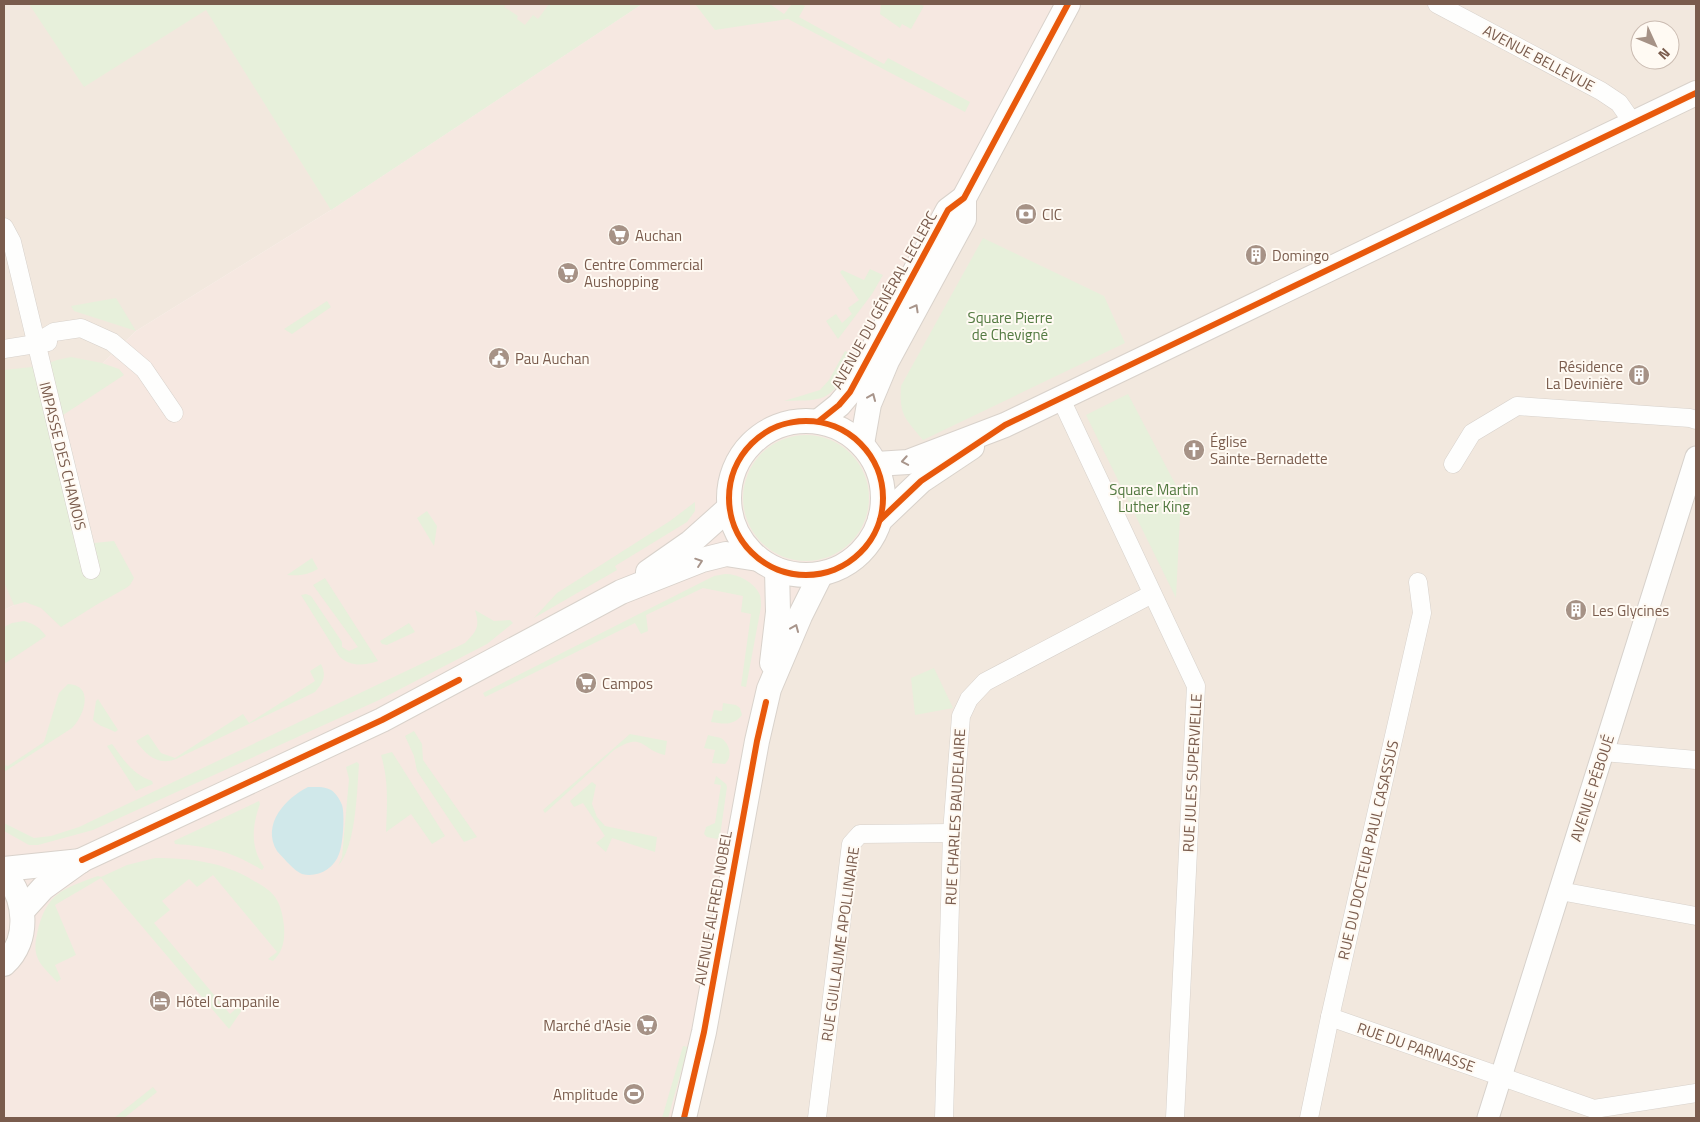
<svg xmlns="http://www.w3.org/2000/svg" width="1700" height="1122" font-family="'Titillium Web',sans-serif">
	<rect width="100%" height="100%" fill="#f9f5f0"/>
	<g fill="#f2e8de" fill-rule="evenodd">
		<path d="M4,4H642L331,210L136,331L60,404L14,605L4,610Z"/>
		<path d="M1069,4H1696V1118H684L757,741L862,444L869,404ZM1640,30H1670V60H1640Z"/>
	</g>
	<path fill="#f6e8e1" d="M642,4H1069L990,151L862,444L876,464L882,482L883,501L880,520L871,539L858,555L841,567L821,574L769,689L684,1118H4V610L14,605L94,543L60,404L136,331L331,210Z"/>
	<g fill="#e7f0db">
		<path d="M29,4H506L504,7L518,16L517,19L525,25L533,15L538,19L549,4H642L331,210L206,10L84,87Z"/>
		<path d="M695,4H770L784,14L792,4H800L805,6L799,17L884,64L888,58L970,102L965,112L788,19L715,30Z"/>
		<path d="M881,4H919L924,6L911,29L902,24L900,28L880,14Z"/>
		<path d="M983,238L1104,296L1125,343L923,440C905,418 899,415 901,386Z"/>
		<path d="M870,269L883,275L872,294L838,339L826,321L836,314L842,323L852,314L848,308L859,300L840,272L842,270L864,280Z"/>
		<path d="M116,298L136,331L74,311L71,306Z"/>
		<path d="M327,301L331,307L292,334L284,329Z"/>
		<path d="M845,351L854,355C846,369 839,390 824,397C813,402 796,400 784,401L820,390L829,380Z"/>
		<path d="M71,357L102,363L119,369L124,375L63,415L94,543L114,541L134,578L130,585L126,588L96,605L61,627L41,608L25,602L14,605L4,582V370L41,366L57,360Z"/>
		<path d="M1128,394L1181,495L1176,598L1086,415Z"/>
		<circle cx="806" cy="498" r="63"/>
		<path d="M695,502V511L687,522L615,566L617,570L534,618L557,593L670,521Z"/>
		<path d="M427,511L437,526L434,546L417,518Z"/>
		<path d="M312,558L318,569C307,575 300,576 287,575Z"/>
		<path d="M725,574C739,574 754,582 760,595C761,598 761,604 761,607L746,687L741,686L751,614L741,612L743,596L703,588L646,615L648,631L641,634L635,623L485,697L483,693L714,576Z"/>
		<path d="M325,578L378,661C364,666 350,667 339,656L301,595L306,594L311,596L342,642V647L349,651L358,647L313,585Z"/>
		<path d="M475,610L494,621L510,620L513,623L487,644L379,700L93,830L38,845H29L4,831V823L34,838L51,836L79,827L465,643C477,631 480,627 475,610Z"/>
		<path d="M24,621C35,624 40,628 46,636L4,664V627L12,623Z"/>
		<path d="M409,623L415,632L387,645L382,644L380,641Z"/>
		<path d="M321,664C327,676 323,683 315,692L176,759C158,766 146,755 136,741L148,734L161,753L175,758L243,714L249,723L315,681L310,671Z"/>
		<path d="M934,668L953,708L915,715L911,678Z"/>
		<path d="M68,684C95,685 84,716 72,728L4,772V765L8,766L44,742L59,693Z"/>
		<path d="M98,699L118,730L115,732C108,728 98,726 93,720L96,701Z"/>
		<path d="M723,703L736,705L740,708L742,715C733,726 724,724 711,722L714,710L722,711Z"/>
		<path d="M414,731L422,744L423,760L477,837L464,842L417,771L414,756L405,736Z"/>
		<path d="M630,734L667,741L665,755C641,750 644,731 614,750L545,813L543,810Z"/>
		<path d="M708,735C711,736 717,737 721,738C730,744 733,757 725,764L712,763L715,750L704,748Z"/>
		<path d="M112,744C124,760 132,774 152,781L153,784L136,791L107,746Z"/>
		<path d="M392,752L445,836L432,844L411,814L386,832C387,806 389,781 381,755Z"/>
		<path d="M357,762L359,764C357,791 356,847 338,866L342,857L349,779L346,767Z"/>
		<path d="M716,776L726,784L727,787L720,836L717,839L707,837L704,834L706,827L715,823L721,785L714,784Z"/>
		<path d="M592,782L596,785L592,804L597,817L605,826L657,837L655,852L612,838L606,852L596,843L605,836L583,803L574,807L570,801Z"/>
		<path d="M259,801L260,804C252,826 250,847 264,867L262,870C233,852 209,846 175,844L174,841Z"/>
		<path d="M155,858C190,858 224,862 254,881C262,885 270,890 275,897C281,905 283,917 284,926C285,940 283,952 273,961L268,959L277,952L213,875L197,887L189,879L162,901L170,910L154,923L230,1014L239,1006L242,1010L229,1029L101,878L55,905L76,955L55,965L61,979L57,982C51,975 43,968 39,961C34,952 35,943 37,934C46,893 62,889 98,876L101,877L127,865Z"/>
		<path d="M683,1046L688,1047L668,1118H662Z"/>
		<path d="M153,1087L157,1092L124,1118H114Z"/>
	</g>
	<path fill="#d0e8ea" d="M308,787C316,787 324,786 331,790C336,793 340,800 342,805C345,814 343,845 339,854C334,869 317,878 302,874C297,872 291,866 287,862C284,858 280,855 277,851C261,824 286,798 308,787Z"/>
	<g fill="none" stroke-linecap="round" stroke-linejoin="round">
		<g stroke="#d7d1cb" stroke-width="19">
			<g id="minor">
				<path d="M1437,4L1601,91L1619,103L1633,123"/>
				<path d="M4,227L12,242L91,570"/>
				<path d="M36,343L54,332L81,328L112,342L144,369L174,413"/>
				<path d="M4,349L48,342"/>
				<path d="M1061,399L1196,686L1175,1118"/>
				<path d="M1453,464L1472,433L1517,406L1690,418L1696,420"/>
				<path d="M1603,752L1696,760"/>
				<path d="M1560,891L1696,916"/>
				<path d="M1330,1017L1594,1109L1696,1093"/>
				<path d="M817,1118L851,844L860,834L952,833"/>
				<path d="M944,1118L952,833L961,716L969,699L985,682L1152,594"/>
				<path d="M1309,1118L1330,1017L1422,613L1418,582"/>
			</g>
		</g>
		<g stroke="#d7d1cb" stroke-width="23">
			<path id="tertiary" d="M1488,1118L1696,457"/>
		</g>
		<g stroke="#d9d2cb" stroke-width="26">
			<g id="secondary">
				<circle cx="806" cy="498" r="77"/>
				<path d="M819,421L839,405L850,392L948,210L964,198L1068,4"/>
				<path d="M862,444L869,404L887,361L964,219V198"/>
				<path d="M876,464L908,462L1005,425L1696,93"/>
				<path d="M880,520L921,481L972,447"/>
				<path d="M648,572L691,542L729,508"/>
				<path d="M772,663L778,612L777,570"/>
				<path d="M4,869L81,861"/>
				<path d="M4,873C26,897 31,940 4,964"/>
				<path d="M23,910L43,888L82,860L382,720L621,592L702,560L726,554L758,559"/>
				<path d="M684,1118L704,1032L757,741L769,689L800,616L821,574"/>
			</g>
		</g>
		<use href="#minor" stroke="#fefefd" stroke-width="18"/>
		<use href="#tertiary" stroke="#fefefd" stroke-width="21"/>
		<use href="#secondary" stroke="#fefefd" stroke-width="24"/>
		<g stroke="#fffaf3" stroke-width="9">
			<g id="cycleway">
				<circle cx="806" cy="498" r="77"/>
				<path d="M819,421L839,405L850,392L948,210L964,198L1068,4"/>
				<path d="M880,520L921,481L1005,425L1696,93"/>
				<path d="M82,860L382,720L459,680"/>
				<path d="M684,1118L704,1032L757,741L766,702"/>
			</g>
		</g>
		<use href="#cycleway" stroke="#e8590c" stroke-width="6"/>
	</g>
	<defs><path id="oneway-chevron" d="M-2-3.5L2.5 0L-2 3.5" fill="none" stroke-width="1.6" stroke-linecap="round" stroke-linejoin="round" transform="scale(1.25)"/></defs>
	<g stroke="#a8958b">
		<use href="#oneway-chevron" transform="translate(915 308) rotate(-61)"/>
		<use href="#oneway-chevron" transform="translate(872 397) rotate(-67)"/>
		<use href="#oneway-chevron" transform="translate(905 461) rotate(170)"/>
		<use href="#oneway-chevron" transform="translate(699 562) rotate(-19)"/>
		<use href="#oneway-chevron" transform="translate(795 628) rotate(-67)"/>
	</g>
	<defs>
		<g id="bank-disc" transform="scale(1.125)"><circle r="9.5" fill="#a69286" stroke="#fffaf3"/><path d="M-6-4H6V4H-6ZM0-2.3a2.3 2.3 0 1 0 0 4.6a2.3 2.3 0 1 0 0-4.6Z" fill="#fff"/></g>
		<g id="supermarket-disc" transform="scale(1.125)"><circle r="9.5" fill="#a69286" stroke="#fffaf3"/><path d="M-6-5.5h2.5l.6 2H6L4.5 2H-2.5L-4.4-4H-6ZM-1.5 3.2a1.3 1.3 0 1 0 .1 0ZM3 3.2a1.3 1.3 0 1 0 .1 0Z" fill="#fff"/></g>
		<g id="building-disc" transform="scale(1.125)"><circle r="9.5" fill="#a69286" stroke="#fffaf3"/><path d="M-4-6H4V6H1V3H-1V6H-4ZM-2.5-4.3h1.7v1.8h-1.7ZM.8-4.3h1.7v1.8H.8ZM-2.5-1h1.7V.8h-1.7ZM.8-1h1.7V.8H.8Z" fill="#fff"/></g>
		<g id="civic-disc" transform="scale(1.125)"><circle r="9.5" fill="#a69286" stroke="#fffaf3"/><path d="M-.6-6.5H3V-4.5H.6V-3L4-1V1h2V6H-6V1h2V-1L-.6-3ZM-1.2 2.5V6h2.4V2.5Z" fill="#fff"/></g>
		<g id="church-disc" transform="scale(1.125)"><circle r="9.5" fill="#a69286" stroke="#fffaf3"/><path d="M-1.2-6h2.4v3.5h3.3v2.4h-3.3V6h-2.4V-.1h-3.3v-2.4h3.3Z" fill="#fff"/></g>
		<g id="hotel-disc" transform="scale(1.125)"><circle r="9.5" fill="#a69286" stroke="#fffaf3"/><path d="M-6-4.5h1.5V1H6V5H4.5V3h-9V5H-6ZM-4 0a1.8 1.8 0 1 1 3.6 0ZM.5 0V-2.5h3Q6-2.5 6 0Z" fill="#fff"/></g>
		<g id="stadium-disc" transform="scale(1.125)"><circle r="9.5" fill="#a69286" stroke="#fffaf3"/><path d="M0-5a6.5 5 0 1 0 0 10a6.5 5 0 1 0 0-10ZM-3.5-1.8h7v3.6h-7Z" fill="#fff"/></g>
	</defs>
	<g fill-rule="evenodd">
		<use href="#bank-disc" x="1026" y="214"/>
		<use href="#supermarket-disc" x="619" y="235"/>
		<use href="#building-disc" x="1256" y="255"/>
		<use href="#supermarket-disc" x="568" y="273"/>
		<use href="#civic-disc" x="499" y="358"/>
		<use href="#building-disc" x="1639" y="375"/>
		<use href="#church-disc" x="1194" y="450"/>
		<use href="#building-disc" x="1576" y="610"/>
		<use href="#supermarket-disc" x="586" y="683"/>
		<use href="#hotel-disc" x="160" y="1001"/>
		<use href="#supermarket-disc" x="647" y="1025"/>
		<use href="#stadium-disc" x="634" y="1094"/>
	</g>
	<g text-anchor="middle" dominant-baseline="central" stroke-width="4" stroke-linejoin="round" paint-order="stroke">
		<g font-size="15" fill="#7a5c4d" stroke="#fffaf3">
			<text transform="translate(1539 58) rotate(28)">AVENUE BELLEVUE</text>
			<text transform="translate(884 300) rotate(-61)">AVENUE DU GÉNÉRAL LECLERC</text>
			<text transform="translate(63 456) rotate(76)">IMPASSE DES CHAMOIS</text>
			<text transform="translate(1192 773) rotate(-87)">RUE JULES SUPERVIELLE</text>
			<text transform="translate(1592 788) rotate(-72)">AVENUE PÉBOUÉ</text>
			<text transform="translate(955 817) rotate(-87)">RUE CHARLES BAUDELAIRE</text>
			<text transform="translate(1368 850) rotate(-77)">RUE DU DOCTEUR PAUL CASASSUS</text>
			<text transform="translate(713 908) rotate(-80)">AVENUE ALFRED NOBEL</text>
			<text transform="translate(840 944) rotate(-82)">RUE GUILLAUME APOLLINAIRE</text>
			<text transform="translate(1416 1047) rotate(19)">RUE DU PARNASSE</text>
		</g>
		<g font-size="15" fill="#7a5c4d" stroke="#fffaf3" text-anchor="start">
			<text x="1042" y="214">CIC</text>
			<text x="635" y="235">Auchan</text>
			<text x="1272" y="255">Domingo</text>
			<text x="584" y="264">Centre Commercial<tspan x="584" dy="17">Aushopping</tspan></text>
			<text x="515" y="358">Pau Auchan</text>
			<text x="1623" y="366" text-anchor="end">Résidence<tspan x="1623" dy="17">La Devinière</tspan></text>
			<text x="1210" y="441">Église<tspan x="1210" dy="17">Sainte-Bernadette</tspan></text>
			<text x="1592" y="610">Les Glycines</text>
			<text x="602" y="683">Campos</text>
			<text x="176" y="1001">Hôtel Campanile</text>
			<text x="631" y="1025" text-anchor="end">Marché d'Asie</text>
			<text x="618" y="1094" text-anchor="end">Amplitude</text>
		</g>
		<g font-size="15" fill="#537a41" stroke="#fffaf3">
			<text x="1010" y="317">Square Pierre<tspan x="1010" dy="17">de Chevigné</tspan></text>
			<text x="1154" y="489">Square Martin<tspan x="1154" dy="17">Luther King</tspan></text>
		</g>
	</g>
	<rect width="1700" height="1122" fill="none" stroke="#7a5c4d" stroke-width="10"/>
	<g transform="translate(1655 45) rotate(134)"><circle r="24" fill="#fffaf3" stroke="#cabbb1"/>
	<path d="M0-4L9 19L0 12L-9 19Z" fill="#a69286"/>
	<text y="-8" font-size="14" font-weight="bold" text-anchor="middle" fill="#7a5c4d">N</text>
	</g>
</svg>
